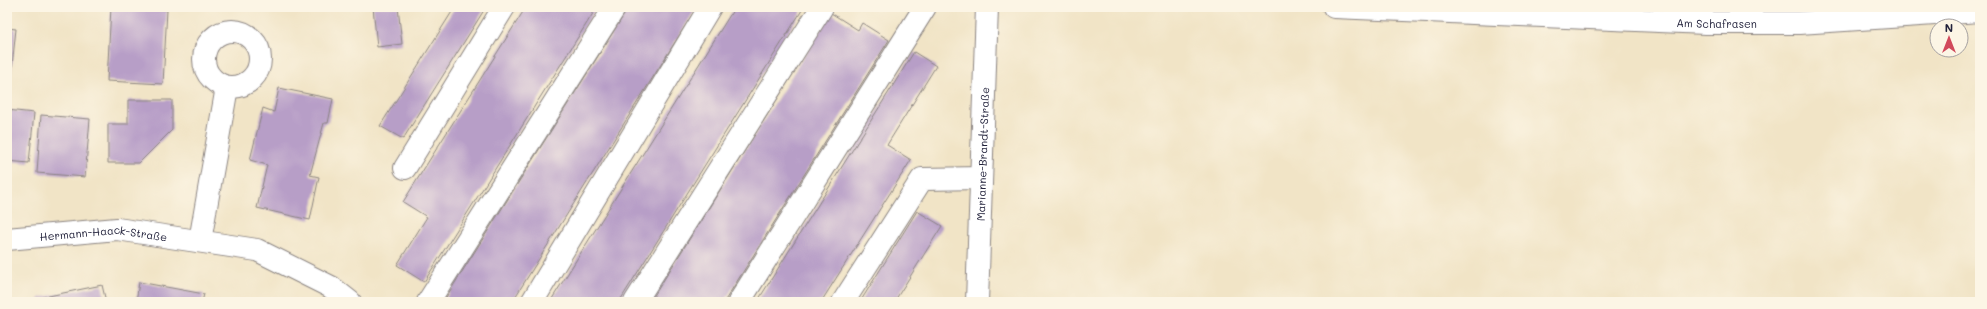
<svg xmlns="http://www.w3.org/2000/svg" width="1987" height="309" font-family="Mali,sans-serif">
	<rect width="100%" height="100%" fill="#fcf5e5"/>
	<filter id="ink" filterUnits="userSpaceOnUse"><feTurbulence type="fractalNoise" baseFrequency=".025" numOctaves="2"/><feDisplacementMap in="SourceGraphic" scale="8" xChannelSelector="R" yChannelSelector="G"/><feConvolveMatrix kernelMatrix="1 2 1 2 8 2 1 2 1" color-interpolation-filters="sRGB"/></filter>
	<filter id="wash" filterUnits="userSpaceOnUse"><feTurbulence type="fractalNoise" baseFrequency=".012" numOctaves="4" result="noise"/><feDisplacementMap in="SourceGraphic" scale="16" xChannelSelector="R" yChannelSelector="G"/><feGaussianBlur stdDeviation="0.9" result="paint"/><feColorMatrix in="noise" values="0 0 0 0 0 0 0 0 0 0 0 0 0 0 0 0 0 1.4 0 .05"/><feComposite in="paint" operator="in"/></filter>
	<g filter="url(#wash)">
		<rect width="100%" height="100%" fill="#f1e4c6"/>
		<g id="blocks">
			<g fill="#b79ec7">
				<path d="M111,7H147V8L167,10L163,84L107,81Z"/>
				<path d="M373,7H398L402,44L377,47Z"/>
				<path d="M455,7H486L403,139L380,126Z"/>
				<path d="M526,7H597L424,282L397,265L427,217L403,202Z"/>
				<path d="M629,7H697L512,302H443Z"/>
				<path d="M735,7H804L619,302H550Z"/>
				<path d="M831,13L858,30L862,23L889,40L724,302H650Z"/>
				<path d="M7,28L16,29L8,104H7Z"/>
				<path d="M914,52L936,66L887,145L911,160L821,302H757Z"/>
				<path d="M279,88L333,99L328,123H324L310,175L319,177L310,220L257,208L267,165L250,160L263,108L274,112Z"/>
				<path d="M128,100H172V130L139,163H108V124H128Z"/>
				<path d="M7,110L34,113L29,163L7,161Z"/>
				<path d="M41,115L90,119L85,177L37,173Z"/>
				<path d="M917,211L942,226L894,302H860Z"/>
				<path d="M139,282L204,294L202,302H136Z"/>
				<path d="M102,285L106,302H39V298Z"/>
			</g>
		</g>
	</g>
	<g filter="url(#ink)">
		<use href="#blocks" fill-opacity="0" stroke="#8a8380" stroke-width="1"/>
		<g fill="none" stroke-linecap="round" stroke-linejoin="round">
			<g stroke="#8a8380" stroke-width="24">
				<g id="minor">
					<path id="s1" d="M1334,7L1706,23H1799L1980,11"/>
					<circle cx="232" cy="59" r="28"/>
					<path d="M405,168L504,7"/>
					<path id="s2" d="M7,239L117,229L257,250L331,287L350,302"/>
					<path d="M200,241L227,87"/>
					<path d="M428,302L615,7"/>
					<path d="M532,302L710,7"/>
					<path d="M635,302L822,7"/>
					<path d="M739,302L925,7"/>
					<path d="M843,302L922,179L981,178"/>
					<path id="s3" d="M977,302L987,7"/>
				</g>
			</g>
			<use href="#minor" stroke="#fff" stroke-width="22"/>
		</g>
	</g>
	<g text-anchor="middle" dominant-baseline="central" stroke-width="3" stroke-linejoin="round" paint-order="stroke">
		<g font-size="11" fill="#22223b" stroke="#fcf5e5">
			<text stroke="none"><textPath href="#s1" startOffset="383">Am Schafrasen</textPath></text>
			<text stroke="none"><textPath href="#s3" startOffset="148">Marianne-Brandt-Straße</textPath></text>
			<text stroke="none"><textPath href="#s2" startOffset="97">Hermann-Haack-Straße</textPath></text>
		</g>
	</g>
	<rect width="1987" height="309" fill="none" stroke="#fcf5e5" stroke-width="24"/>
	<g transform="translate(1949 38)"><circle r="19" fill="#fcf5e5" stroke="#a5a1a1"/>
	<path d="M0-3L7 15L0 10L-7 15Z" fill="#d1495b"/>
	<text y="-6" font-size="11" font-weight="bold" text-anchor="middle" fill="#22223b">N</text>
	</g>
</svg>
